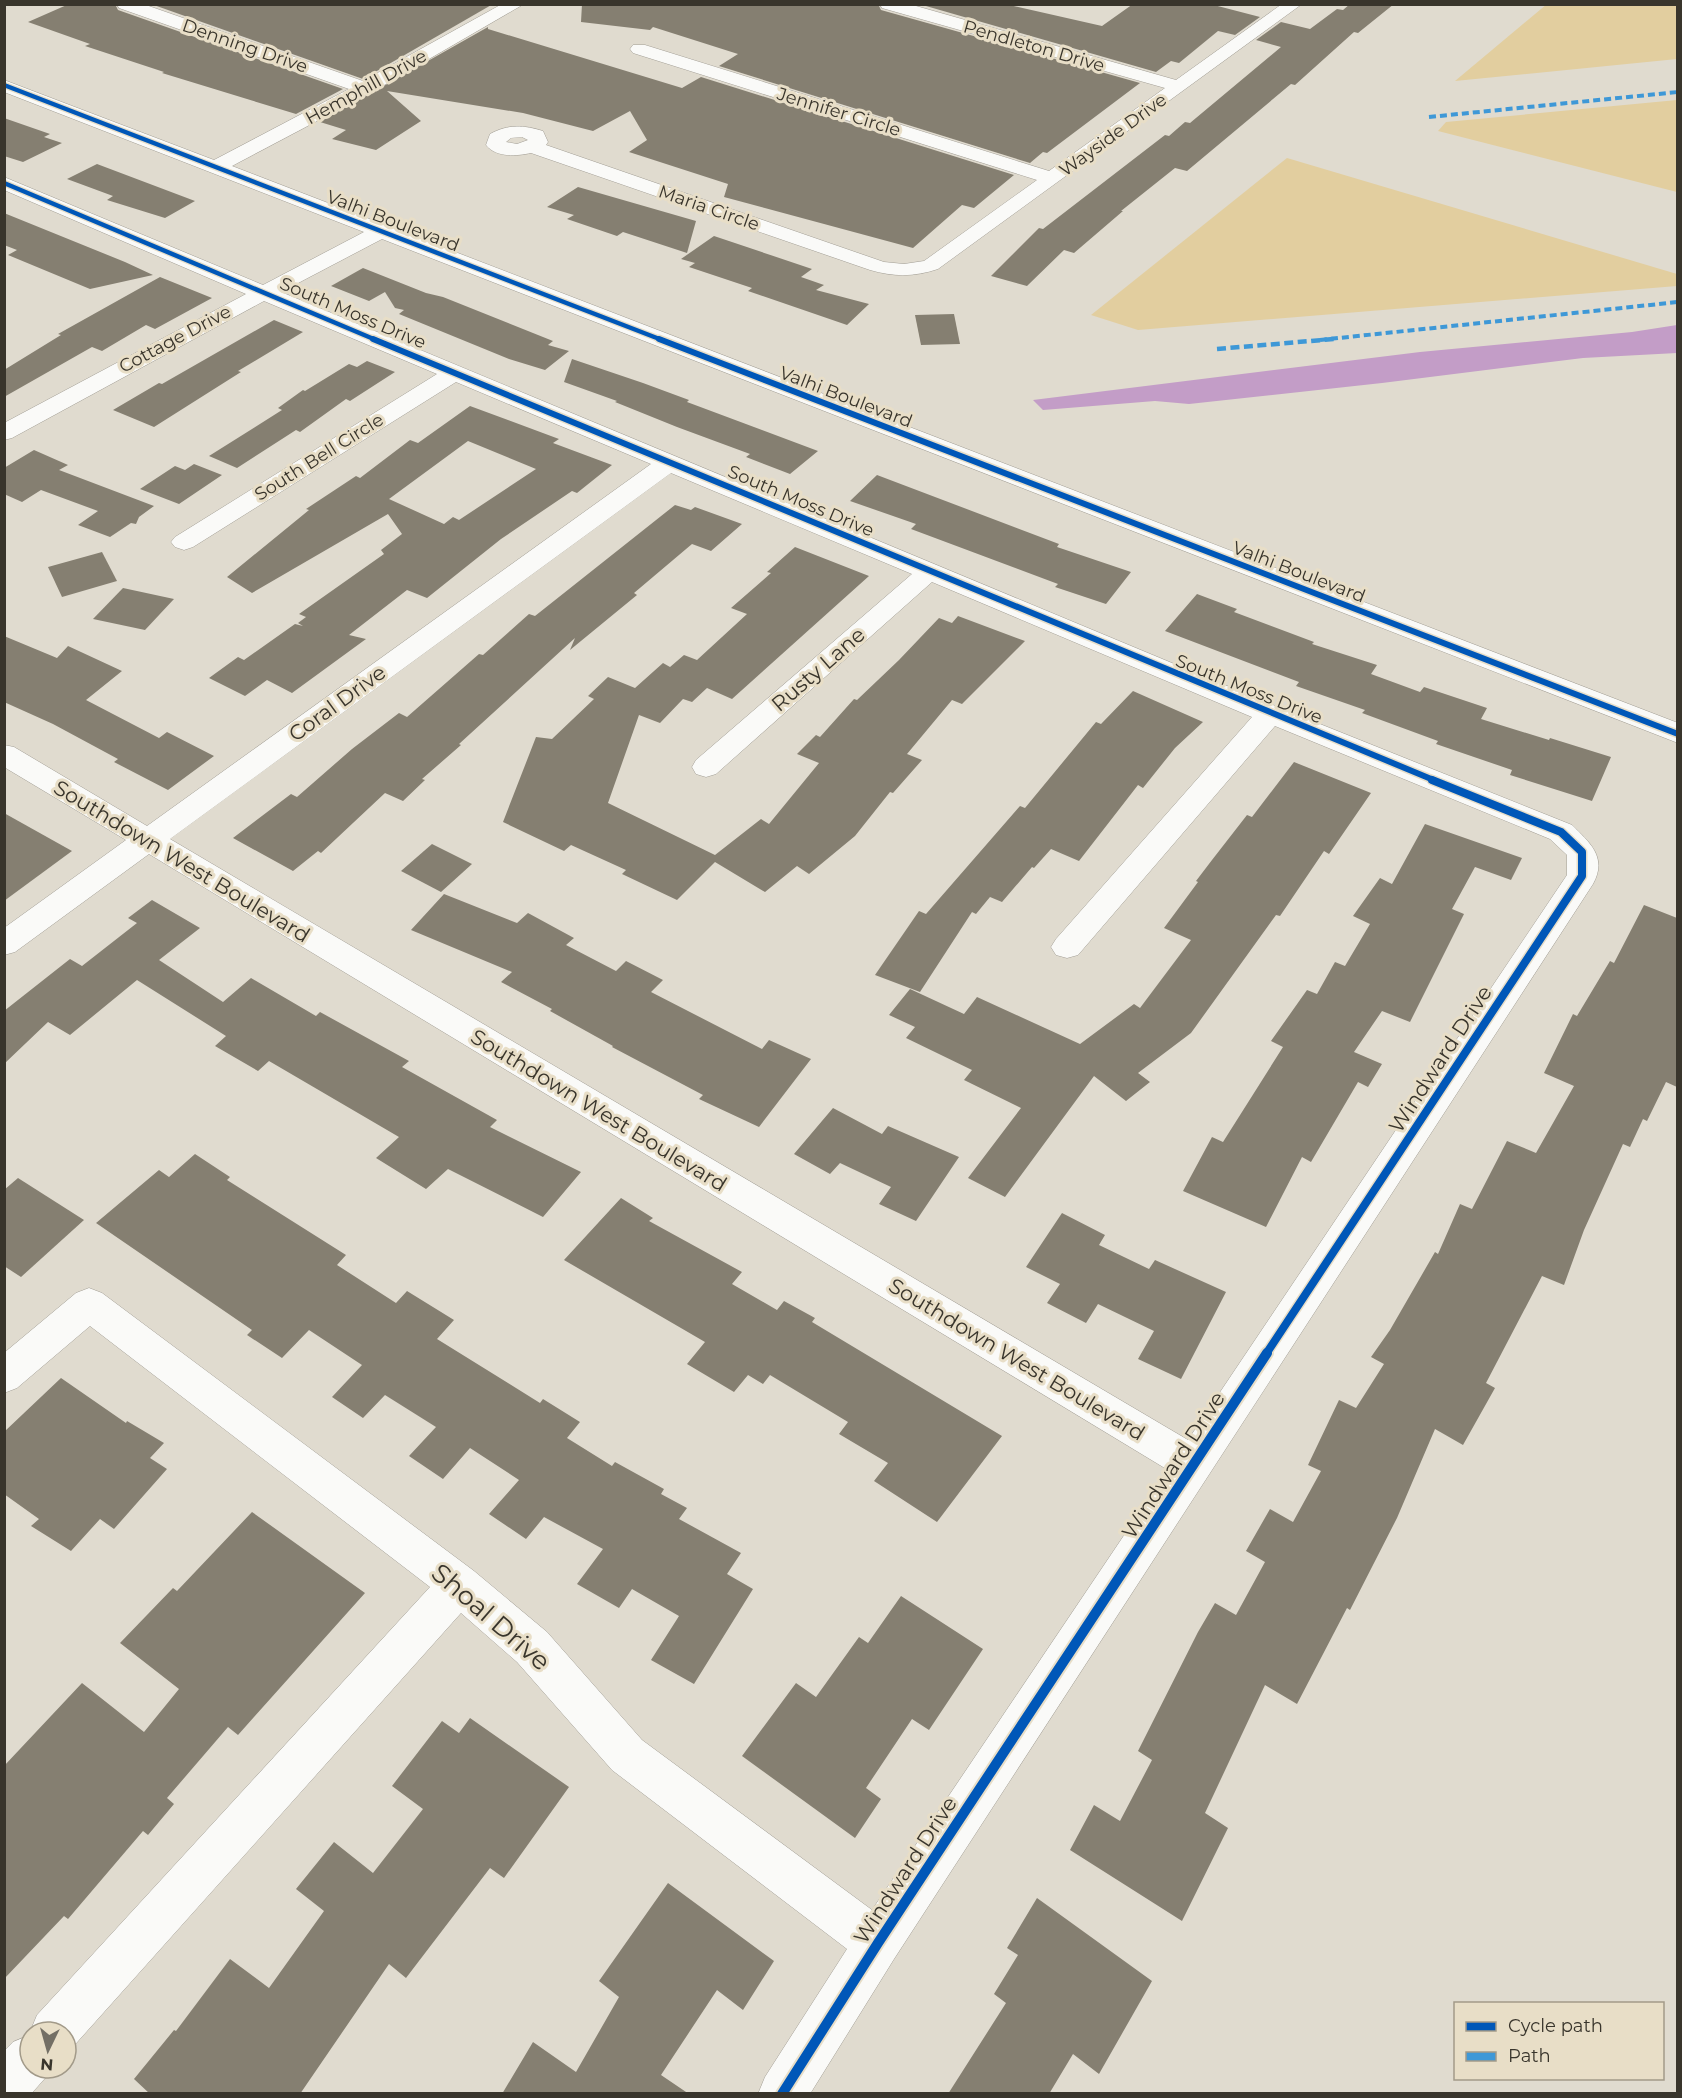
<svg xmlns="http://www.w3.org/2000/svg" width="1682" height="2098" font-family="Montserrat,sans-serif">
	<rect width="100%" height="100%" fill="#e0dbcf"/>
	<g fill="#e2ce9f">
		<path d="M1547,4L1677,5V59L1455,81Z"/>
		<path d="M1677,100V192L1438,131L1446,122Z"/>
		<path d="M1287,158L1677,274V286L1138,330L1091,315Z"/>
	</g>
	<path fill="#c39dc7" d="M1677,325V353L1583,358L1382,383L1189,404L1155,401L1043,410L1033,400L1420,352L1632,332Z"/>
	<g fill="#857f71" fill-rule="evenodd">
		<path d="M69,4H115L118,10L343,89L296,114L162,73L164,72L85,46L90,44L28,22Z"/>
		<path d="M151,4H493L363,79Z"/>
		<path d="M582,4H878L881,10L1140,83L1047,153L1043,152L1030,163L719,66L738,54L653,27L650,30L581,22Z"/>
		<path d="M919,4H1005L1102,26L1133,4H1210L1260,17L1235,35L1218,31L1179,63L1171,61L1156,72Z"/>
		<path d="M1350,4H1394L1358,33L1354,32L1295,85L1291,84L1187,171L1175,168L1121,211H1123L1074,253L1064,250L1027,286L991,276L1039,228L1043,229L1165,135L1169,136L1185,122L1190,123L1281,47L1256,40L1281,22L1310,29L1337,9L1343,10Z"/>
		<path d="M488,27V29L682,88L701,77L1014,175L974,208L962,205L913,248L724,197L728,184L629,152L647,140L630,111L593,131L523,113L387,91L421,121L376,150L332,139L346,130L320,122Z"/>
		<path d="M4,118L50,134L44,137L62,143L23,162L4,156Z"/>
		<path d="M97,164L195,201L165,218L107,200L113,196L67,179Z"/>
		<path d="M578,187L696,221L687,253L623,232L617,236L567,219L574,215L547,207Z"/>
		<path d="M4,213L125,262L153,275L90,289L8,255L17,250L4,245Z"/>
		<path d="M714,236L812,269L801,277L824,285L816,290L869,304L847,325L748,291L752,288L689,267L695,263L681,259Z"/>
		<path d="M363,268L426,293L443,297L553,341L548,345L569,351L545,370L509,359L399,314L404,310L395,308L385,292L369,301L331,286Z"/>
		<path d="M160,277L212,298L155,329L146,325L102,351L92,347L4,397V370L61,335L58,334Z"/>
		<path d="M954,314L960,344L921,345L915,315Z"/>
		<path d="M274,320L303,332L238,371L241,372L154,427L113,410L159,383L162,384Z"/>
		<path d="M572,359L643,383L689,400L687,402L818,451L790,474L746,457L750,454L677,427L615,402L617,401L564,382Z"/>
		<path d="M367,361L395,372L350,401L346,399L300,432L296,430L237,468L209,456L282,410L278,408L303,390L305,391L349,364L357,367Z"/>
		<path d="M470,406L559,439L553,443L612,465L577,493L572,491L501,539L427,598L407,590L349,635L366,639L292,693L267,680L245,696L209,678L238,657L244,660L295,624L303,626L298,623L306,617L299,614L384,554L381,550L402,534L388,514L252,593L227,577L309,510L306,509L356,476L360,478L410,440L418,443ZM468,441L536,469L459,520L453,517L444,524L389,499Z"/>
		<path d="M34,450L68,465L59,470L154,506L139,517L136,524L131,523L110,537L78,525L98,511L41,490L22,502L4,494V468Z"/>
		<path d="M194,464L222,475L179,504L140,489L175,466L185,470Z"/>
		<path d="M877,475L1059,544L1057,547L1131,572L1106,604L1055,587L1058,584L911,529L916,524L850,501Z"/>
		<path d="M675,505L691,510L695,507L742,524L711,551L692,544L634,593L637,595L570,650L575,638L459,744L461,745L422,779L425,780L403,801L385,793L321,853L318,851L293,871L233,838L291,794L297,797L352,749L399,713L407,717L479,654L483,655L529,614L535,616Z"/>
		<path d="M795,547L869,576L732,699L707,688L692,702L683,699L660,723L639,715L608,803L715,855L761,819L769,824L819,763L797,754L816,735L820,737L854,699L857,700L899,660L939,618L952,623L958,616L1025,641L962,704L952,700L907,754L922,760L893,793L890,792L855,836L809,874L797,866L765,892L715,862L677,900L622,874L626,870L571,845L564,851L503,822L536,737L552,739L594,699L588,696L608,677L635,688L663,663L670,667L684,655L697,660L747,614L731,608L771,573L767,572Z"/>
		<path d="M102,552L117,581L62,597L48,567Z"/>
		<path d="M123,588L174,599L145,630L93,619Z"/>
		<path d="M1197,594L1237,609L1234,612L1314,642L1312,644L1377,665L1371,674L1420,692L1424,687L1487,708L1481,719L1549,740L1550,738L1611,757L1592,801L1510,775L1512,770L1436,744L1438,741L1362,713L1365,710L1296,686L1299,682L1165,631Z"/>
		<path d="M4,636L57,658L68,646L122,671L86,700L159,738L167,732L214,756L168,790L114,762L118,759L53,724L4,702Z"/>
		<path d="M1133,691L1203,722L1175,748L1143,788L1138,785L1079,861L1051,849L1034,868L1032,867L1002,902L990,897L976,914L972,912L920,992L875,975L919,911L926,914L1020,806L1025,808L1096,722L1101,724Z"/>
		<path d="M1294,762L1371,793L1329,854L1324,851L1280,916L1276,915L1191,1033L1138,1073L1150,1082L1126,1101L1094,1076L1005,1197L968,1178L1021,1108L964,1080L972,1070L906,1038L915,1027L889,1015L910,989L964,1014L977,997L1080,1044L1134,1004L1140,1008L1191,940L1164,928L1198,882L1196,881L1212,860L1247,815L1252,817Z"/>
		<path d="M4,813L72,851L4,901Z"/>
		<path d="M1425,824L1522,858L1511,880L1475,867L1452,909L1464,914L1410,1022L1382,1011L1354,1052L1382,1064L1368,1087L1358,1082L1311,1162L1302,1157L1266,1227L1183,1191L1212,1137L1223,1142L1283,1047L1271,1041L1307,990L1317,994L1335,962L1345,966L1370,924L1353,916L1380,878L1392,884Z"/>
		<path d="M432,844L472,864L441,892L401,871Z"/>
		<path d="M444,894L517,923L528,913L574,938L566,945L616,971L626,961L663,980L651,992L762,1049L769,1040L811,1059L759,1127L699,1099L703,1095L612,1047L613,1046L550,1011L552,1009L501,982L512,972L411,930Z"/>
		<path d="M152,900L200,928L159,960L223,1002L251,978L316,1016L320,1012L409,1061L402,1067L497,1120L490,1127L581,1172L543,1217L448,1169L426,1189L376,1158L399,1137L269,1061L258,1071L215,1046L226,1036L137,980L70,1035L48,1022L4,1064V1011L70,959L82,966L137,923L128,918Z"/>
		<path d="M1644,905L1677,918V1087L1666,1082L1647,1121L1643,1119L1630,1147L1623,1144L1584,1230L1564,1285L1542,1276L1486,1383L1495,1388L1463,1445L1435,1429L1397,1518L1350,1610L1347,1608L1297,1704L1265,1685L1205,1813L1228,1828L1182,1921L1070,1850L1094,1805L1120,1821L1152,1760L1138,1751L1198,1632L1215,1603L1236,1615L1265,1562L1246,1551L1270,1509L1293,1522L1321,1471L1308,1465L1339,1400L1356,1408L1384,1364L1371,1357L1390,1330L1435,1252L1438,1254L1460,1204L1472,1209L1507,1141L1536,1153L1574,1086L1544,1073L1573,1014L1577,1016L1610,961L1614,963Z"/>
		<path d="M833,1108L882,1134L888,1126L959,1157L916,1221L879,1204L891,1187L840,1163L830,1174L794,1154Z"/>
		<path d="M195,1154L230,1177L227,1180L346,1255L337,1265L396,1303L407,1291L454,1320L437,1339L540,1403L543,1399L580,1422L567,1438L612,1466L615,1462L664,1489L661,1494L687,1508L679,1519L741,1553L727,1574L753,1589L694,1684L651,1660L679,1616L632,1589L619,1608L577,1584L603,1549L544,1517L526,1539L489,1514L519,1480L470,1448L443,1479L409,1456L436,1427L385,1395L363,1418L332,1397L362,1365L309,1330L282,1358L247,1335L252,1330L96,1223L159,1170L169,1177Z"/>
		<path d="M18,1178L84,1220L21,1277L4,1266V1190Z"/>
		<path d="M621,1198L653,1218L649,1221L742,1272L732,1284L777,1310L784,1301L815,1318L812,1322L1002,1436L937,1522L874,1481L888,1463L839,1434L848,1422L770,1375L763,1384L748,1375L734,1392L687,1364L705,1342L564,1260Z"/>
		<path d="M1062,1213L1105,1235L1099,1245L1149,1269L1155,1260L1226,1292L1181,1379L1138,1359L1154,1331L1098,1304L1086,1323L1047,1303L1060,1284L1026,1267Z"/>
		<path d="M61,1378L126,1423L127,1421L164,1443L150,1458L167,1469L114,1529L100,1519L71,1551L31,1526L39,1519L4,1494V1432Z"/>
		<path d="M252,1512L365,1593L238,1735L228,1727L167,1798L174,1804L148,1835L143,1831L68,1919L64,1916L4,1979V1766L82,1683L144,1732L179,1689L120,1643L173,1588L177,1591Z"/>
		<path d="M901,1596L983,1649L929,1730L912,1719L866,1788L881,1799L855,1838L742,1756L796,1683L816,1697L859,1637L868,1643Z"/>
		<path d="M470,1718L569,1787L504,1878L490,1868L406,1978L389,1964L300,2094H150L134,2079L174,2030L176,2031L230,1959L269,1988L324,1911L296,1889L334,1842L373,1873L423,1809L392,1786L442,1721L459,1733Z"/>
		<path d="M668,1883L774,1961L743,2010L717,1990L661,2075L689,2094H502L533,2042L576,2072L619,1997L599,1981Z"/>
		<path d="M1037,1898L1152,1981L1099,2074L1073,2054L1049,2094H948L1006,2003L994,1994L1018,1955L1007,1948Z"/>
	</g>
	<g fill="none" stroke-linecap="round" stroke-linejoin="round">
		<g stroke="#a29e95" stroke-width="1">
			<g id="minor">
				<path d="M117,4H143L363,81L502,4H524L372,92L232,166L1678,723V743L382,239L281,292L1280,708L1572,825C1589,842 1608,857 1593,884L894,1959L810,2094H758L765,2077L847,1949L612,1770L517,1662L461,1613L71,2049L66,2051V2032H30L37,2015L430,1587L90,1326L17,1388L4,1393V1353L76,1293L89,1288L102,1293L474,1571L547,1632L642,1740L872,1910L1168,1470L149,854L15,952L4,955V928L126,840L4,767V745L14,747L147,826L651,464L456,382L193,547L184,550L175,547L171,542L175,537L437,374L264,301L12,438L4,440V423L246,294L4,190V177L263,285L364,232L4,92V80L214,160L349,89L119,8ZM671,473L912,574L696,760L692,767L696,774L706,777L716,774L932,582L1252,717L1056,939L1051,947L1056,955L1067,958L1078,955L1275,726L1550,839L1567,855V875L1188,1440L170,839Z"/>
				<path d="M880,4H909L1176,80L1282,4H1302L938,269C914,277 894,277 870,270L531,153C518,156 496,158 486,145L490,134C508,124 524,125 543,131L548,142L546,145L884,262L904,264L924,261L1037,180L633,53L630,49L633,45H645L1049,171L1165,88L882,8ZM522,137L528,140L517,144L506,142L511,138Z"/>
				<path d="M30,2035V2068H50L47,2076L31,2094H4V2051L13,2042Z"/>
			</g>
		</g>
		<use href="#minor" fill="#fafaf8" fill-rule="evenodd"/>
		<g stroke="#3e98d7" stroke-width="4" stroke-dasharray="7 4" stroke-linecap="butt">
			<path d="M1429,117L1678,92"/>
			<path d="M1320,340L1678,302"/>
		</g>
		<path stroke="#3e98d7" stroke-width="4.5" stroke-dasharray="9 4.5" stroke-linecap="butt" d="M1217,349L1334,339"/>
		<g stroke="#e8dec7" stroke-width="7">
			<g id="cycleway-far3">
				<path d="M4,85L662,340"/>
				<path d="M4,183L376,340"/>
			</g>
		</g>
		<g stroke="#e8dec7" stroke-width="9">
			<g id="cycleway-far2">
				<path d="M373,339L1436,781"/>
				<path d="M659,339L1678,734"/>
			</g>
		</g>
		<g stroke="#e8dec7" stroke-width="11">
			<path id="cycleway-far1" d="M1266,1354L1582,876V852L1561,832L1432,780"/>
		</g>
		<g stroke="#e8dec7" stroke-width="14">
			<path id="cycleway" d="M782,2094L878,1943L1267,1353"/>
		</g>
		<use href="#cycleway-far3" stroke="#0057b8" stroke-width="4.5"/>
		<use href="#cycleway-far2" stroke="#0057b8" stroke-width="6"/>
		<use href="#cycleway-far1" stroke="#0057b8" stroke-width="8"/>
		<use href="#cycleway" stroke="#0057b8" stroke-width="10"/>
	</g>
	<g text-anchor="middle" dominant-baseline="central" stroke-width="6" stroke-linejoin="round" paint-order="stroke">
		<g font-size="18" fill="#39352c" stroke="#e8dec7">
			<text transform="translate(245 46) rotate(19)">Denning Drive</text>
			<text transform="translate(1034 46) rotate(16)">Pendleton Drive</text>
			<text transform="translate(366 87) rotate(-29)">Hemphill Drive</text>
			<text transform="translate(839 112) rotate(17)">Jennifer Circle</text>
			<text transform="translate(1113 135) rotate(-36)">Wayside Drive</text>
			<text transform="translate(709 208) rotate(19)">Maria Circle</text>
			<text transform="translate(393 221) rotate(21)">Valhi Boulevard</text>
			<text transform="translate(353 313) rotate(23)">South Moss Drive</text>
			<text transform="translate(175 339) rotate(-28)">Cottage Drive</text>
			<text transform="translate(846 397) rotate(21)">Valhi Boulevard</text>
			<text transform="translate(319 457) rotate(-32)">South Bell Circle</text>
			<text transform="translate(801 501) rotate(23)">South Moss Drive</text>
			<text transform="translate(1299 572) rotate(21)">Valhi Boulevard</text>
			<text transform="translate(1249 689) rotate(22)">South Moss Drive</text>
		</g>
		<g font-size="21" fill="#39352c" stroke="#e8dec7">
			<text transform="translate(818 669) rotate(-41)">Rusty Lane</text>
			<text transform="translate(337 703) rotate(-36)">Coral Drive</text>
			<text transform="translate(182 861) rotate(31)">Southdown West Boulevard</text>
			<text transform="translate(1440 1059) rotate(-57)">Windward Drive</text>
			<text transform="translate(599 1110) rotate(31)">Southdown West Boulevard</text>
			<text transform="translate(1017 1359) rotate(31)">Southdown West Boulevard</text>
			<text transform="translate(1173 1465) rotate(-57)">Windward Drive</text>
			<text transform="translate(905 1870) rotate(-57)">Windward Drive</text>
		</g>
		<g font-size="26" fill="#39352c" stroke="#e8dec7">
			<text transform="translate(491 1617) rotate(41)">Shoal Drive</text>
		</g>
	</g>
	<rect width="1682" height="2098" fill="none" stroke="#39352c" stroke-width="12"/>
	<rect x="1454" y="2002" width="210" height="78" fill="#e8dec7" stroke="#a29a89" stroke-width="1.5"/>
	<rect x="1466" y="2022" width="30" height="9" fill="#0057b8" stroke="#a29a89" stroke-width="1.5"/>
	<text x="1508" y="2032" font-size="18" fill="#39352c">Cycle path</text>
	<rect x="1466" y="2052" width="30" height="9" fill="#3e98d7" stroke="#a29a89" stroke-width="1.5"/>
	<text x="1508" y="2062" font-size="18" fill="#39352c">Path</text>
	<g transform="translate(48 2050) rotate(185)"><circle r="28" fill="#e8dec7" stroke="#a29a89" stroke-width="1.5"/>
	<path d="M0-4.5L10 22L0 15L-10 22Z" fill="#736f65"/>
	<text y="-9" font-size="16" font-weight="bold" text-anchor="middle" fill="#39352c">N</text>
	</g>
</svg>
